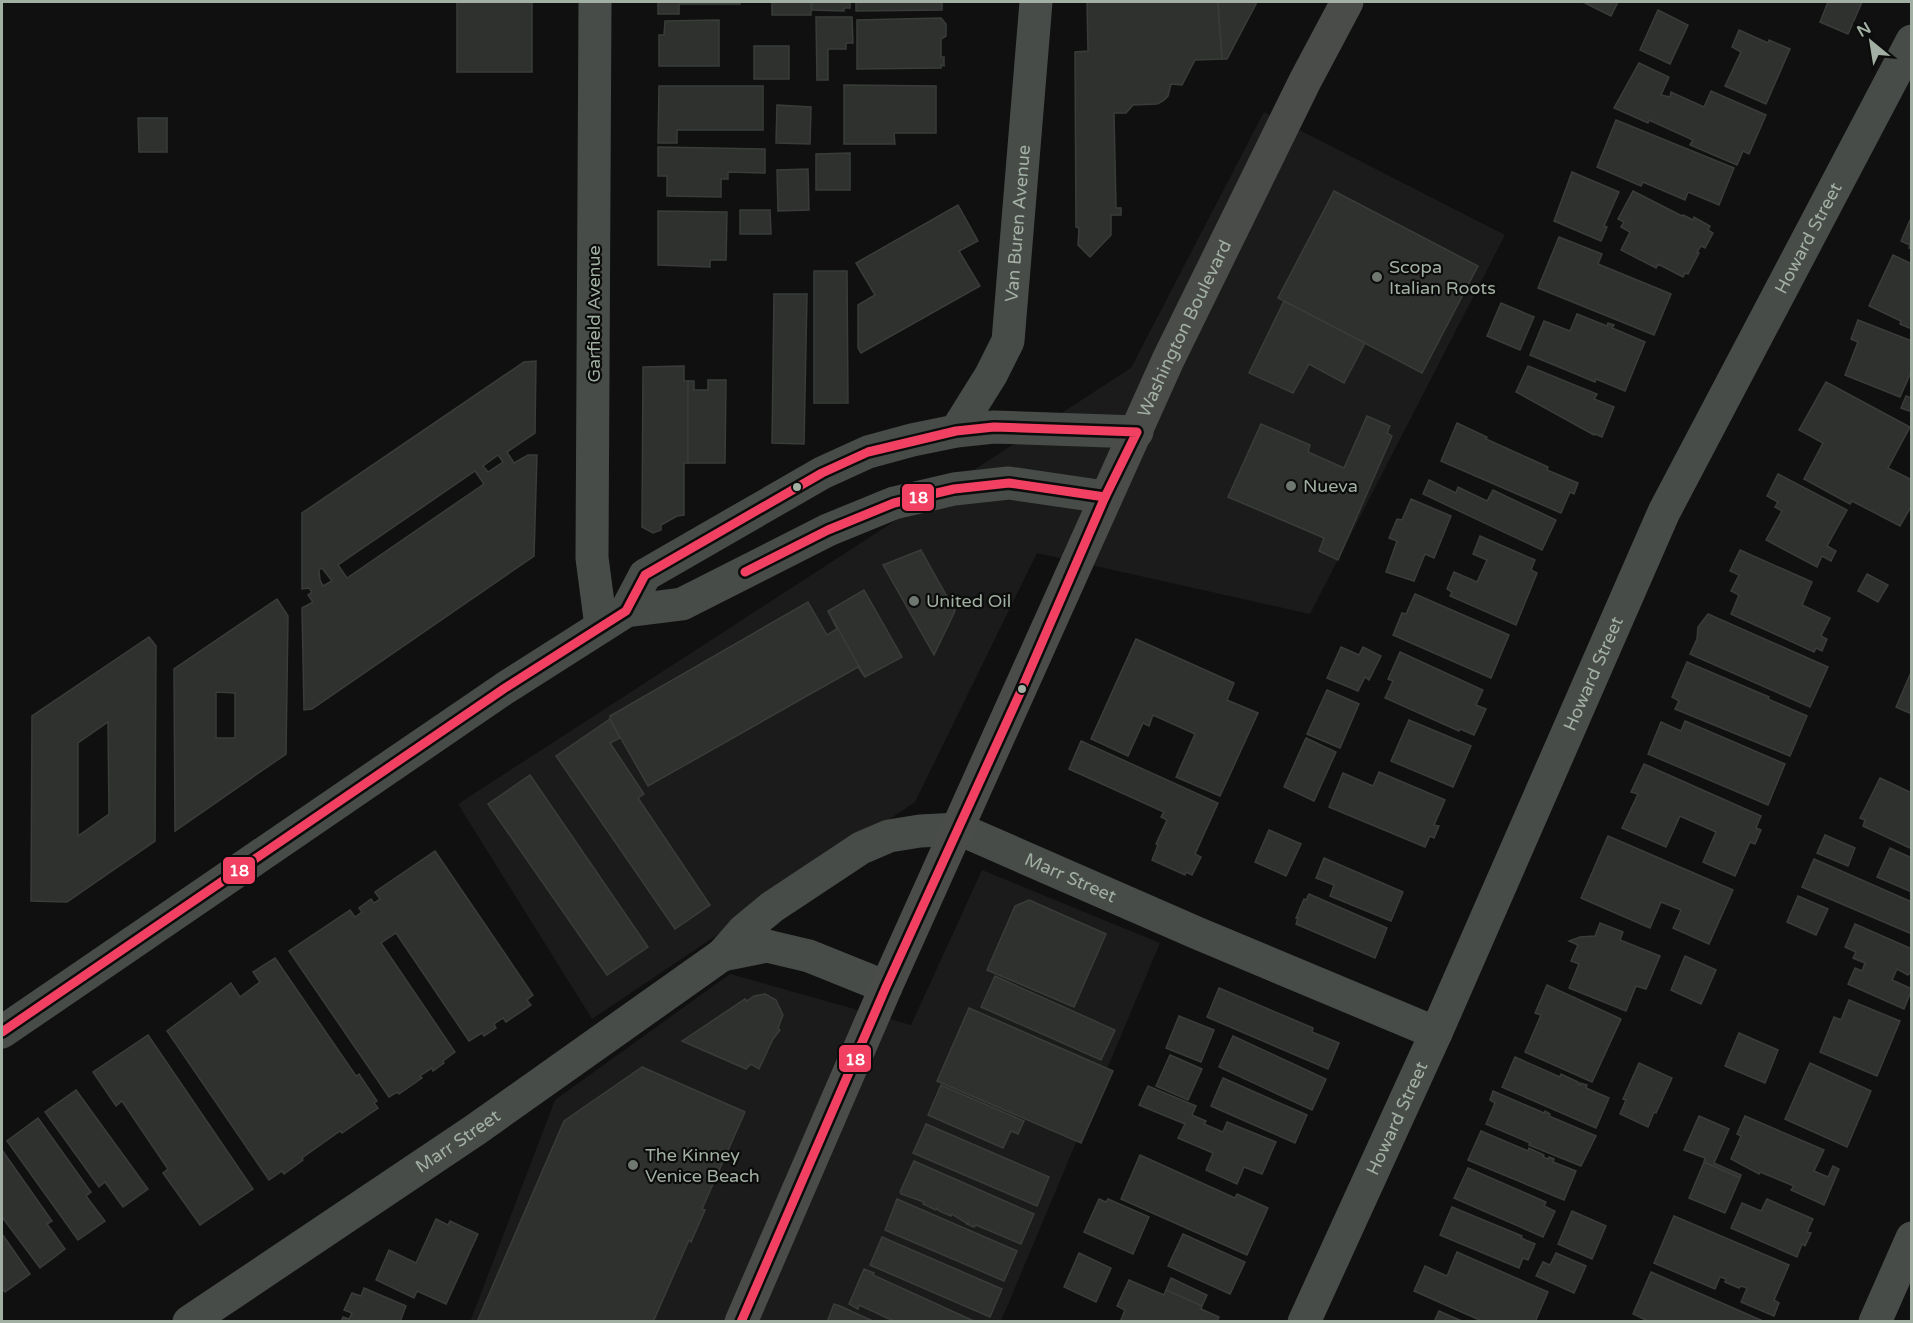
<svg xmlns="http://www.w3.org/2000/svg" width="1913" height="1323" font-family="'Varela Round',sans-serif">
	<rect width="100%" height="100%" fill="#101010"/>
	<g fill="#1a1b1a">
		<path d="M1264,112L1505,235L1310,614L1037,553L915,802L592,1019L458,804L1131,368Z"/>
		<path d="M982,870L1160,943L1001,1321L470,1322L555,1100L730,974L911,1025Z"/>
	</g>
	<g fill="#2f312f" stroke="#393c39" stroke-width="1.5" fill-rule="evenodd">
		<rect x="457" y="2" width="75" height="70"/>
		<path d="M658,2H740V4H679V14H658Z"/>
		<rect x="772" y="2" width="39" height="13"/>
		<path d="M812,2H850V8H844V11L812,10Z"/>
		<path d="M856,2H942V10L856,11Z"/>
		<path d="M1087,2H1218L1222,59L1195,60L1182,85L1171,84L1168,96L1163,101L1157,104L1133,105L1126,113H1114L1116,208H1121V215H1111V235L1090,257L1078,245L1079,228L1076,227L1075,52L1088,51Z"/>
		<path d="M1218,2H1257L1227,59H1222Z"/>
		<path d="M1583,2H1618L1611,16Z"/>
		<path d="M1828,2H1862L1848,34L1820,22Z"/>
		<path d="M1658,10L1688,25L1670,64L1640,50Z"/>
		<path d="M816,17H852L853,43H846V49H828V80H817Z"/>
		<path d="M941,18L946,24V36L941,39V57H944V66L941,65V68L857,69V20Z"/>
		<path d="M719,20V66H659V35H664L665,21Z"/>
		<path d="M1739,30L1768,43L1769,40L1790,49L1766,104L1725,86L1741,52L1732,47Z"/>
		<rect x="754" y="46" width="35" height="33"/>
		<path d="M1639,63L1669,77L1661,95L1670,97L1671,92L1704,107L1711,91L1766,115L1749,154L1743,151L1737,165L1690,145L1693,140L1649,120L1648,123L1614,108Z"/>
		<path d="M844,85L936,86V133H894L895,144H844Z"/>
		<path d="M659,86H763V130H677V143H658Z"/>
		<path d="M777,105L811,107L810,144L776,143Z"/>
		<path d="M138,118H167V152H139Z"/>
		<path d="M1616,120L1734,168L1719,205L1688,192L1685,200L1643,182L1641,186L1597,167Z"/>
		<path d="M658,147L765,149V173L728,172V179H721V197L667,196V176H658Z"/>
		<path d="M850,153V190H816V154Z"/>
		<path d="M808,169L809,210L778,211L777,170Z"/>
		<path d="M1572,172L1619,192L1604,226L1607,227L1601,241L1554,221Z"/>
		<path d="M1334,191L1478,266L1422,373L1278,298Z"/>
		<path d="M1633,191L1682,216L1683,215L1693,220L1694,217L1710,226L1708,230L1713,233L1705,248L1701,246L1697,252L1699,253L1688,274L1685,273L1683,277L1658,264L1656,268L1621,250L1630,232L1621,227L1624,222L1618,219Z"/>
		<path d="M958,205L978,241L959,251L980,286L861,353L858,348V305L875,295L856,263Z"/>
		<path d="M740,210H770L771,234H740Z"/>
		<path d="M658,211L727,212L726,260H710V267L658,265Z"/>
		<path d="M1910,220L1912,221V249L1909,248L1910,245L1901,241Z"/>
		<path d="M1559,237L1602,254L1598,264L1671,294L1654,335L1538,288Z"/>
		<path d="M1893,255L1912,264V329L1900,324L1901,321L1869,306Z"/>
		<path d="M814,271H847L848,403H814Z"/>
		<path d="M774,294H807L804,444L772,443Z"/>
		<path d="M1284,301L1365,343L1344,383L1309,364L1293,393L1249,373Z"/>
		<path d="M1501,303L1534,317L1520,350L1487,336Z"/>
		<path d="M1577,314L1607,326L1608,323L1614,325L1612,328L1645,342L1625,391L1596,379L1595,382L1530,355L1544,321L1570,331Z"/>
		<path d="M1858,320L1912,341V370L1900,397L1845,375L1858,342L1851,339Z"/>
		<path d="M536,361L535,433L507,452L514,463L528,455H537L534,556L312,709L304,710L302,608L313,602L308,595L312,592L309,588L302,589V513L524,362ZM498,455L503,462L488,472L483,466ZM475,471L484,484L347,578L338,565ZM322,568L332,581L323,586L320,580L319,570Z"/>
		<path d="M684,366V381H688V463H684V515L677,516L661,525V530L653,533L642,527L643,367Z"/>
		<path d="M1528,366L1597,394L1594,399L1614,407L1602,437L1595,434L1594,435L1516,392Z"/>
		<path d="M708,380H726L725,463H688V381H694V390H708Z"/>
		<path d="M1826,382L1910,427L1888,468L1912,480V505L1900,526L1852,501L1850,504L1804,479L1823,443L1799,430Z"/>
		<path d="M1906,396L1912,398V412L1901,408Z"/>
		<path d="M1367,416L1390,426L1387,433L1392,436L1338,560L1319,551L1324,538L1228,497L1261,424L1310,445L1308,452L1344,468Z"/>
		<path d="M1457,423L1487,437L1486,439L1506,448L1548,467L1547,470L1578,483L1574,494L1570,492L1561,513L1441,461Z"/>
		<path d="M1778,474L1847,510L1827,546L1836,551L1831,561L1822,556L1817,567L1766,540L1782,511L1775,507L1778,502L1767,496Z"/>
		<path d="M1429,480L1456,493L1458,487L1487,501L1493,490L1556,520L1542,550L1423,494Z"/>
		<path d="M1411,499L1451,516L1434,558L1425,554L1414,581L1386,572L1397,541L1389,538L1397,519L1402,520Z"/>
		<path d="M1480,536L1535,560L1531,570L1537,573L1516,625L1450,596L1452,592L1447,589L1454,572L1477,582L1487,560L1473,554Z"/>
		<path d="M921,550L955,611L934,655L883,565Z"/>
		<path d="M1740,550L1812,582L1802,605L1830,618L1821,636L1827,639L1822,651L1816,648L1814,652L1731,614L1739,595L1731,591L1739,575L1730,571Z"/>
		<path d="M1867,574L1888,585L1878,602L1858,591Z"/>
		<path d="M864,590L902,657L865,677L828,611Z"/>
		<path d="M1415,594L1509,635L1491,678L1393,635L1402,613L1406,614Z"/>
		<path d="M277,599L288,616L286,754L175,831L174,669ZM216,692L235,693V738H216Z"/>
		<path d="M808,602L827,635L837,629L828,611L865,677L858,667L648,786L610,719V716Z"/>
		<path d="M1708,614L1828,667L1810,707L1690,654L1697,639L1698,627Z"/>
		<path d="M149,637L156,646L155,841L67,902L31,901L32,716ZM108,722L109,814L78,836V743Z"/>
		<path d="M1136,639L1234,683L1227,700L1258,713L1220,796L1176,777L1195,734L1153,715L1149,726L1143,723L1128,756L1091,739Z"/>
		<path d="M1341,647L1359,655L1363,647L1381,656L1369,680L1365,677L1358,691L1327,678Z"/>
		<path d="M1400,652L1483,690L1476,705L1486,709L1474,735L1460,729L1459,731L1385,698L1393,681L1388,679Z"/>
		<path d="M1687,662L1769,697L1768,699L1807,716L1790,756L1675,709L1679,701L1672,697Z"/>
		<path d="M1912,670V714L1896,707Z"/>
		<path d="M1327,690L1359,704L1340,748L1307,734Z"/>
		<path d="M610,719L620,738L610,743L644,794L638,798L710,905L675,929L556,756Z"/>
		<path d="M1409,720L1471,746L1453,787L1391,761Z"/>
		<path d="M1685,721L1785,764L1768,805L1648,754L1661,722L1681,731Z"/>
		<path d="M1306,738L1336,752L1314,801L1284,787Z"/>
		<path d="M1081,741L1218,803L1195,854L1201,857L1192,875L1186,872L1185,875L1152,860L1158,845L1156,844L1167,820L1161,817L1164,812L1069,769Z"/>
		<path d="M1644,764L1761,816L1756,828L1761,830L1755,844L1750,842L1735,876L1703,862L1716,832L1680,816L1666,847L1622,828L1638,794L1631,792Z"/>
		<path d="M1379,772L1445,800L1434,825L1439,826L1434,838L1430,836L1425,847L1329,807L1343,773L1373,786Z"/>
		<path d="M530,775L648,947L607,975L488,804Z"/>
		<path d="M1880,778L1912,793V849L1863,826L1865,820L1860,818Z"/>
		<path d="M1269,830L1301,844L1286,876L1255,862Z"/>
		<path d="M1825,835L1855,848L1848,866L1817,853Z"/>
		<path d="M1608,836L1733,890L1709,944L1673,928L1681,910L1661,902L1650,928L1581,898Z"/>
		<path d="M1890,848L1912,858V892L1877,877Z"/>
		<path d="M435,851L533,995L527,1000L531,1005L506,1022L503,1018L494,1024L496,1028L484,1036L482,1033L469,1041L396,933L381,943L455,1052L443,1061L444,1063L433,1071L432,1068L420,1076L422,1078L399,1094L397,1092L389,1097L289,951L350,910L355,917L362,912L359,908L371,899L374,903L380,899L375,892Z"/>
		<path d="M1324,858L1403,892L1391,921L1330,896L1334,885L1316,878Z"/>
		<path d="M1814,859L1912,902V934L1802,887Z"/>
		<path d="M1309,894L1387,928L1375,958L1296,924L1298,918H1296L1304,899L1306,900Z"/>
		<path d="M1798,896L1828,909L1816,935L1787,922Z"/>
		<path d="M1029,900L1106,934L1074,1007L987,970L1015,906Z"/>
		<path d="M1600,923L1623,932L1620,940L1660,956L1646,989L1636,986L1626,1011L1569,988L1579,964L1571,961L1578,945L1569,941L1580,937L1595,936Z"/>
		<path d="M1855,924L1912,949V970L1908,975L1897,969L1892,980L1912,989L1904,1009L1848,984L1855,968L1862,971L1865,963L1853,958L1856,952L1845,947Z"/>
		<path d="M1685,956L1716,970L1701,1004L1671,990Z"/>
		<path d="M275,958L356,1076L359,1074L377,1101L374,1103L378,1108L342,1133L340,1131L302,1158L303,1160L284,1174L282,1171L269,1180L167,1031L231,983L240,997L260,982L253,972Z"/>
		<path d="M995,976L1115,1030L1101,1060L981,1007Z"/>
		<path d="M1547,985L1621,1019L1592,1082L1525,1052L1541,1015L1535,1013Z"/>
		<path d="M1219,988L1313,1028L1312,1032L1339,1043L1328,1069L1207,1017Z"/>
		<path d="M765,994L776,1000L783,1015L778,1028L780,1030L773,1039L759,1069L751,1064L746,1069L682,1041L745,999L747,1001L754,996Z"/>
		<path d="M1849,1000L1900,1021L1877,1076L1820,1052L1834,1017L1841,1020Z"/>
		<path d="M969,1008L1113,1071L1081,1143L937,1081Z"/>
		<path d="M1179,1016L1214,1030L1201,1062L1166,1048Z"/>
		<path d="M1739,1033L1778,1050L1765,1083L1725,1066Z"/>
		<path d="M148,1035L253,1189L200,1225L163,1173L168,1169L122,1101L116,1106L93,1072Z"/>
		<path d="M1233,1036L1326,1079L1312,1110L1219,1067Z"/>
		<path d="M1170,1055L1202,1069L1188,1100L1156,1086Z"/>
		<path d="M1515,1057L1560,1077L1561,1074L1578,1082V1084L1580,1085V1083L1587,1085L1586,1088L1609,1098L1596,1128L1502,1087Z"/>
		<path d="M1639,1063L1672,1078L1656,1113L1654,1112L1648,1127L1620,1114L1626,1100L1623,1099Z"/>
		<path d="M1810,1063L1871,1091L1847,1147L1785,1119Z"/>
		<path d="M642,1067L745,1112L702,1209L705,1210L691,1242L689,1240L653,1322H477L564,1121Z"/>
		<path d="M1223,1078L1307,1115L1295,1143L1211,1106Z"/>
		<path d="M941,1085L1024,1121L1018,1134L1011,1131L1003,1148L928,1115Z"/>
		<path d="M1148,1086L1196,1106L1192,1115L1206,1121L1204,1124L1223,1132L1227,1122L1276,1142L1262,1174L1244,1167L1237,1184L1206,1170L1213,1153L1178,1138L1185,1124L1139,1105Z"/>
		<path d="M76,1090L148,1189L123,1207L105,1182L99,1187L45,1112Z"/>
		<path d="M1493,1091L1544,1113L1545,1111L1550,1114L1549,1116L1596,1136L1581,1166L1529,1145L1530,1143L1486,1124L1495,1103L1490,1100Z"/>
		<path d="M1699,1116L1729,1129L1714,1163L1741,1175L1740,1178L1704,1162L1705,1158L1684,1150Z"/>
		<path d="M1745,1116L1824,1150L1814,1171L1828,1177L1833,1166L1839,1169L1824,1205L1791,1190L1794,1186L1760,1172L1759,1174L1731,1159L1741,1136L1737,1134Z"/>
		<path d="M38,1118L91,1192L86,1196L105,1221L78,1240L7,1141Z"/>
		<path d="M926,1124L1049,1177L1037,1206L913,1153Z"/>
		<path d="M1481,1131L1528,1151L1529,1148L1544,1155L1543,1157L1548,1159L1549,1157L1554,1159L1553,1162L1576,1171L1564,1200L1468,1160Z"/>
		<path d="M2,1150L52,1221L47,1224L65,1249L40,1268L2,1217Z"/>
		<path d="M1140,1155L1235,1198L1237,1194L1268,1208L1247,1255L1121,1199Z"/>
		<path d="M914,1161L1034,1214L1021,1244L976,1225L974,1227L967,1224L969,1222L966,1223L952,1214L951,1216L939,1211L937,1208L936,1210L923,1204L924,1202L901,1194L900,1192Z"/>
		<path d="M1704,1162L1740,1178L1725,1213L1689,1198Z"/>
		<path d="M1468,1168L1546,1202L1544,1206L1555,1211L1543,1237L1454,1198Z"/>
		<path d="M897,1199L1017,1251L1004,1281L885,1230Z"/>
		<path d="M1099,1199L1106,1202L1108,1199L1149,1217L1133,1254L1084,1232Z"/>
		<path d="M1767,1199L1813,1219L1807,1232L1811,1233L1805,1246L1802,1244L1797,1257L1731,1228L1742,1203L1761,1211Z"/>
		<path d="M1452,1207L1522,1236L1521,1238L1535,1244L1528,1260L1523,1258L1519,1268L1440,1235Z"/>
		<path d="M1572,1211L1606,1226L1592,1259L1558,1244Z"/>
		<path d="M1674,1216L1789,1265L1774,1300L1779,1303L1774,1316L1741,1302L1747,1288L1741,1286L1739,1288L1725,1282L1726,1279L1720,1277L1715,1289L1654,1263Z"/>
		<path d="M436,1219L448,1225L450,1221L478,1234L446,1304L417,1291L414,1298L376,1280L389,1250L416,1263Z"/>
		<path d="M2,1234L30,1274L5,1292L2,1288Z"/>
		<path d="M1183,1234L1245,1262L1230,1294L1168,1266Z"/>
		<path d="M882,1237L1002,1289L990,1317L870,1265Z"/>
		<path d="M1457,1252L1548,1292L1535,1322H1484L1414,1291L1425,1266L1447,1276Z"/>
		<path d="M1079,1253L1111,1268L1096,1302L1064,1287Z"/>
		<path d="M1556,1253L1586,1266L1574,1293L1536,1276L1543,1262L1550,1265Z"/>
		<path d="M864,1269L874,1273L873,1275L976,1322H896L859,1305L858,1309L849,1304Z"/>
		<path d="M1651,1272L1763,1321V1322H1650L1633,1314Z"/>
		<path d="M1171,1278L1207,1295L1202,1306L1166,1290Z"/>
		<path d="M1129,1280L1164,1295L1166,1290L1202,1306L1201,1309L1219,1317L1217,1322H1120L1125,1310L1117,1306Z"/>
		<path d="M364,1288L406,1306L400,1322H341L343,1317L349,1319L352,1313L344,1310L352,1293L361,1296Z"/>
		<path d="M834,1304L840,1306L875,1322H827Z"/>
		<path d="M1439,1311L1464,1322H1434Z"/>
	</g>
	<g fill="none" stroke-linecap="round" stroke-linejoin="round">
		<g stroke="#484c49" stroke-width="33">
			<path d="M595,2L592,558L601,626"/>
			<path id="s1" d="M956,431L991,375L1008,341L1036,2"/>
			<path d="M626,611L645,575L822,473L868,452L912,440L956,431L994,427L1137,432"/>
			<path d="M722,955L767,946L809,956L886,987"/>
			<path d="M2,1032L505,688L626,611L682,604L828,530L894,503L954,489L1009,483L1105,497"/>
			<path id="s2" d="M189,1322L475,1130L722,955L743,931L772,907L861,848L889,836L920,831L959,829L1197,933L1436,1033"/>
			<path id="s3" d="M1304,1322L1436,1033L1664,512L1912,41"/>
			<path d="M1875,1322L1912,1238"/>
		</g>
		<path stroke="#4a4c4a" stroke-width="33" id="s4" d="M741,1322L886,987L1168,360L1305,81L1347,2"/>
		<g stroke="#0b0c0b" stroke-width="14">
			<g id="bus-1">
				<path d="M745,572L828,530L894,503L954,489L1009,483L1105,497"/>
				<path d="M2,1032L505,688L626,611L645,575L822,473L868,452L956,431L994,427L1137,432L1105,497L1020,693L886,987L741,1322"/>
			</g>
		</g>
		<use href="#bus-1" stroke="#f24062" stroke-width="9"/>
	</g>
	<g fill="#6f7870" stroke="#0b0c0b" stroke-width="2">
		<circle cx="1377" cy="277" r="6"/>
		<circle cx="1291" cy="486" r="6"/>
		<circle cx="914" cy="601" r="6"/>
		<circle cx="633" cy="1165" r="6"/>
	</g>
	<g fill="#a2b0a3" stroke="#0b0c0b" stroke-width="2">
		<circle cx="797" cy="487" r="5"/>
		<circle cx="1022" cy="689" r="5"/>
	</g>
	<g text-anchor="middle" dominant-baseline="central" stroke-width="4.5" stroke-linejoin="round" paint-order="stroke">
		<g font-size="18" fill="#a2b0a3" stroke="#0b0c0b">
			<text stroke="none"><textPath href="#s1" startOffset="222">Van Buren Avenue</textPath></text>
			<text stroke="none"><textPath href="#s3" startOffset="1196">Howard Street</textPath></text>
			<text transform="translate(594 314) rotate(-90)">Garfield Avenue</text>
			<text stroke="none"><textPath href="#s4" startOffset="1088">Washington Boulevard</textPath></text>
			<text stroke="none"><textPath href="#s3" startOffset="710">Howard Street</textPath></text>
			<text stroke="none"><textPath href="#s2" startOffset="1046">Marr Street</textPath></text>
			<text stroke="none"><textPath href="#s3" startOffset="224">Howard Street</textPath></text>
			<text stroke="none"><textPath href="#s2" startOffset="324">Marr Street</textPath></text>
		</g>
		<g font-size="18" fill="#a2b0a3" stroke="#0b0c0b" text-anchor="start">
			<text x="1389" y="267">Scopa<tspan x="1389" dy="21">Italian Roots</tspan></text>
			<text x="1303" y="486">Nueva</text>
			<text x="926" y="601">United Oil</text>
			<text x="645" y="1155">The Kinney<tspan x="645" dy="21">Venice Beach</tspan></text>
		</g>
	</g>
	<g stroke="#0b0c0b" stroke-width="2">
		<rect x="901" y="483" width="34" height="29" rx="6" fill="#f24062"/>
		<rect x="222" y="856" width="34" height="29" rx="6" fill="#f24062"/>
		<rect x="838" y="1044" width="34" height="29" rx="6" fill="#f24062"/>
	</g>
	<g font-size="16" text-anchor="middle" font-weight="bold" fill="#fff">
		<text x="918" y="503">18</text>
		<text x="239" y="876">18</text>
		<text x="855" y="1065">18</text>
	</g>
	<rect width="1913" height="1323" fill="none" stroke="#a2b0a3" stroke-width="6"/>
	<g transform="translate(1871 42) rotate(330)" stroke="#0b0c0b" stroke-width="4.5" paint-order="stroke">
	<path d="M0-4.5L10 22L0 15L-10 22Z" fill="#a2b0a3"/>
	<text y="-9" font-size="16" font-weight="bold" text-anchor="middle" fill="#a2b0a3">N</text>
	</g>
</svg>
